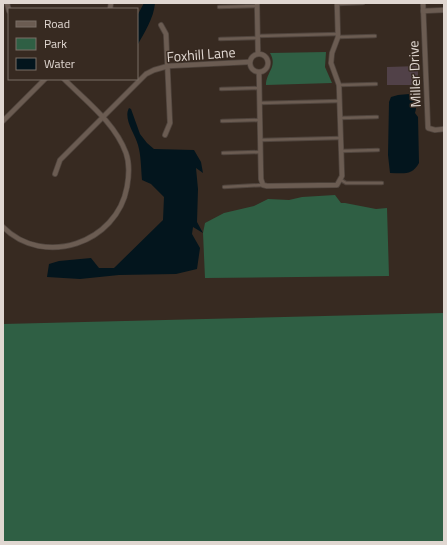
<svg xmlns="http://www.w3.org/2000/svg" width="447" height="545" font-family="'Titillium Web',sans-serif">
	<rect width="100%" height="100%" fill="#372a21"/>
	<g fill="#2f5f44">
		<path d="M326,52L325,67L332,83L266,85C266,72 278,67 270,53Z"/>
		<path d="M335,195L341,203H345L376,209L387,208L389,276L205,278L203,233L205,223L224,213L254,206L268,199L289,200L302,197Z"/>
		<path d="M444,313V542H3V324Z"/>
	</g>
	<g fill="#03151d">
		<path d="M144,3H155C154,18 144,33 137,46V16Z"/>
		<path d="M409,94L414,95C417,100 417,107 415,113L418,117L419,163C412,176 403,173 390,173L388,155L389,102L391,97L398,95Z"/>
		<path d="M129,108L131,109L140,134L147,143L154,149L194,150L201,162L203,173L196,168L198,189L197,222L203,233L193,227L192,234L200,248L197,269L176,274L119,275L80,279L47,277L49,264L59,261L91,258L99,268H114L163,220L164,197L151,184L142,180C141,168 141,155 138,145C135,134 123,119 129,108Z"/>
	</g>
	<path fill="#514148" d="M418,66V85H387V67Z"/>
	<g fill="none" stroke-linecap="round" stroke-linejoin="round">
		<g stroke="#50453e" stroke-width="4.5">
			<g id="service">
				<path d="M338,4L363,3"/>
				<path d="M219,7L257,6"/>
				<path d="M258,36L338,34"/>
				<path d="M339,37L375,36"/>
				<path d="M220,39L257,38"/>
				<path d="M340,85L376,84"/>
				<path d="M221,89L259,88"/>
				<path d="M260,103L339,101"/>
				<path d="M340,118L377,117"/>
				<path d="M222,121L259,120"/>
				<path d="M261,140L340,138"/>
				<path d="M341,151L378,150"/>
				<path d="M223,153L260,152"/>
				<path d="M341,180L346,183H382"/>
				<path d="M224,187L263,185"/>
			</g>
		</g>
		<g stroke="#50453e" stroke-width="6">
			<g id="minor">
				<path d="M7,3L9,11"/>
				<path d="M257,3L258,54"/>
				<path d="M423,3L428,128L435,130L444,129"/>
				<path d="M110,9L111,3"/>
				<path d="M423,11L444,10"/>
				<path d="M161,25L166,34L170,123L165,135"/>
				<circle cx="259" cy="63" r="9"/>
				<path d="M259,73L261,179L263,185L267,186L337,185L342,176L339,85L331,63L332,53L338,37L337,3"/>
				<path d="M3,121L45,79"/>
				<path d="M55,174L60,160L146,74L154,70L168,66L249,62"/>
				<path d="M3,227C44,268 117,243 127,187C129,176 130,164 126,153C115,123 86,101 64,79"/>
			</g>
		</g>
		<use href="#service" stroke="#6b5c52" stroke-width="2.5"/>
		<use href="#minor" stroke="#6b5c52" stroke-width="4.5"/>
	</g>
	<g text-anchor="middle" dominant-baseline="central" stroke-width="3" stroke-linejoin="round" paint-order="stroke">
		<g font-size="14" fill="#e0d7d1" stroke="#372a21">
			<text transform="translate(201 54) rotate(-4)">Foxhill Lane</text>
			<text transform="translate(414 74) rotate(-92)">Miller Drive</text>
		</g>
	</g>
	<rect width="447" height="545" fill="none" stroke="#e0d7d1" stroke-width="8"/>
	<rect x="8" y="8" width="130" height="72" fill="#372a21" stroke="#7b6f67"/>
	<rect x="16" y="21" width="20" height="6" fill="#6b5c52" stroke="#7b6f67"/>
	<text x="44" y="28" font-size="12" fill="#e0d7d1">Road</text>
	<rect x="16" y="38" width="20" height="12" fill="#2f5f44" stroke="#7b6f67"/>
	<text x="44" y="48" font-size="12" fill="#e0d7d1">Park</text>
	<rect x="16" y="58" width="20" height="12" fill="#03151d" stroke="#7b6f67"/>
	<text x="44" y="68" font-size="12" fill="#e0d7d1">Water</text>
</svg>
